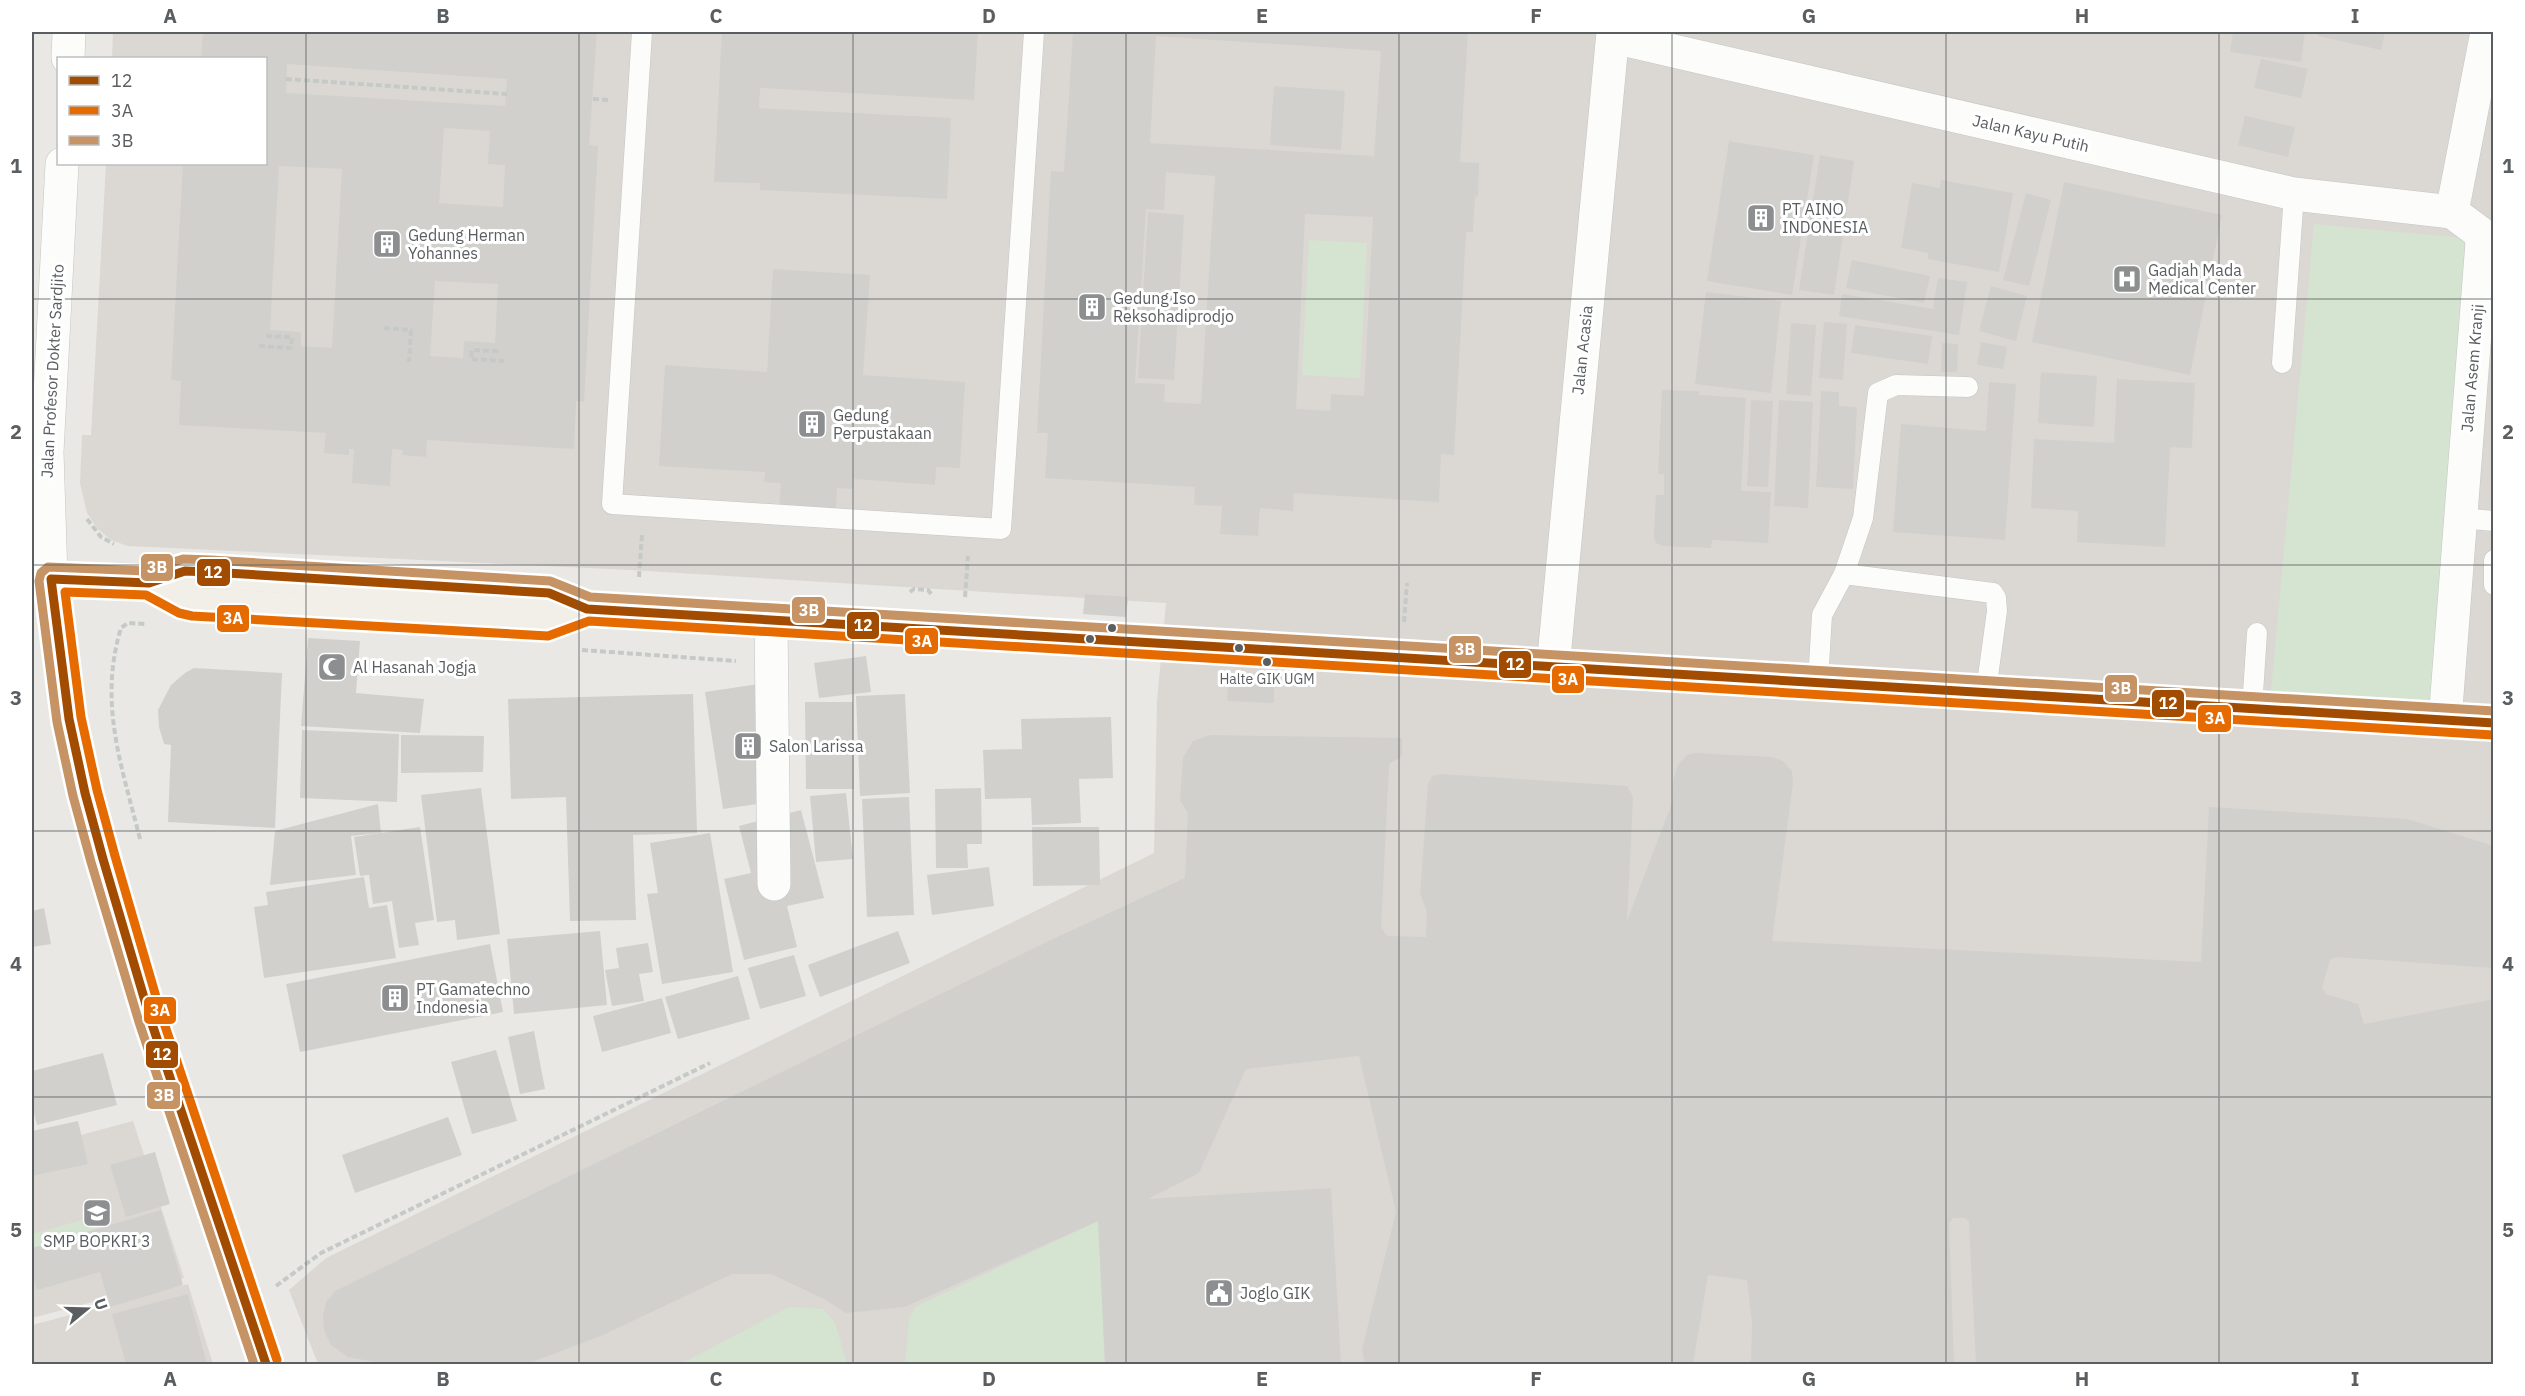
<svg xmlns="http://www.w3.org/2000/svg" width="2525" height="1396" font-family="'IBM Plex Sans',sans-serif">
	<rect width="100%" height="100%" fill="#eae8e4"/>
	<g fill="#dbd8d4">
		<path d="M113,32H2493V1364H318L289,1290L326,1258L1154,853L1157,701L1166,603L630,570L128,546L111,540L97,528L87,513L80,483L82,435H91L106,164H266V58H112Z"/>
		<path d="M133,1121L184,1278L32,1318V1148Z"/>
		<path d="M188,1284L213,1364H32V1325Z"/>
	</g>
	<g fill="#d5e4d0">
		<path d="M2314,224L2474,239L2430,708L2271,693Z"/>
		<path d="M1309,240L1367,243L1360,378L1302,375Z"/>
		<path d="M97,1216L106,1250L32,1270V1234Z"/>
		<path d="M1099,1221L1105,1364H905L909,1319L915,1307Z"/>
		<path d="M789,1307L823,1309L835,1323L847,1364H681Z"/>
	</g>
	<g fill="#d1d0cd" fill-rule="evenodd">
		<path d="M203,32H597L589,145L598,146L584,402L576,401L574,449L427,440L426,457L402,455L403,450L392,449L390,486L352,483L354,449H349V455L324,453L326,433L179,425L181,381L171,380L183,164H266V58H201ZM287,64L507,79L505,106L286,93ZM444,128L490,131L488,164L505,165L503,207L439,203ZM279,166L342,169L332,348L301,346V332L270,330ZM435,281L498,284L495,343L464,341L463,358L430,356Z"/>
		<path d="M722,32H978L974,100L760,88L759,108L951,118L947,199L760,190V183L714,182Z"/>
		<path d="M1073,32H1468L1460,162L1479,163L1478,197L1475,196L1473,232H1466L1454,455L1441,454L1439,502L1294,493L1293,511L1260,508L1258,536L1220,534L1222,506L1194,505L1195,487L1045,478L1048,433H1037L1051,171L1064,172ZM1156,36L1381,51L1374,156L1150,143ZM1166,172L1215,176L1201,404L1164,402L1165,384L1135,383L1146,209L1164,210ZM1305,214L1373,217L1364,396L1331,394L1330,411L1296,409Z"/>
		<path d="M2233,32H2305L2301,62L2230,52Z"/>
		<path d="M2319,32H2385L2381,50L2318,36Z"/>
		<path d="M2261,59L2308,69L2301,98L2254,88Z"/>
		<path d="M1274,86L1345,91L1341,150L1270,145Z"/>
		<path d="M2245,116L2295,127L2288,157L2238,145Z"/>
		<path d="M1729,141L1814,155L1792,295L1707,281Z"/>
		<path d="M1820,155L1854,161L1834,295L1799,290Z"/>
		<path d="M1941,180L2013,193L1999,272L1928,259V253L1901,248L1912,183L1940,188Z"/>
		<path d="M2064,182L2222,215L2190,375L2032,342Z"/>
		<path d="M2026,193L2051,200L2029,286L2003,280Z"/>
		<path d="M1148,212L1184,215L1174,380L1138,378Z"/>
		<path d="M1852,260L1930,276L1924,303L1846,288Z"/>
		<path d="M773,269L870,275L863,375L965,382L960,468L936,467L935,485L854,479L853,489L837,488L836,511L779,508L781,483L764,482L765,472L659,466L665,365L767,372Z"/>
		<path d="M1938,278L1967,282L1959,335L1839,316L1842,294L1933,309Z"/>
		<path d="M1991,286L2027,296L2016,341L1979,331Z"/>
		<path d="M1706,292L1781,301L1771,393L1695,384Z"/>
		<path d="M1824,322L1847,324L1843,380L1819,378Z"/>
		<path d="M1791,323L1816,325L1811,396L1786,394Z"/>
		<path d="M1855,325L1932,336L1928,364L1851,353Z"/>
		<path d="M1981,342L2007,347L2003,369L1977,365Z"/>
		<path d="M1942,343L1958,344L1957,372H1941Z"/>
		<path d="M2041,372L2097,376L2094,427L2038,423Z"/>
		<path d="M2117,379L2195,383L2192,448L2170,447L2165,547L2077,542L2078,511L2031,508L2034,439L2114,443Z"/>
		<path d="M1989,382L2016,384L2005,540L1893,532L1901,424L1986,431Z"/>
		<path d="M1662,390L1699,391V395L1746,398L1741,491L1771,492L1768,543L1712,540L1711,548L1663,546L1656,543L1654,537L1656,495H1664V474H1658Z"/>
		<path d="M1821,391L1839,392V406L1857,407L1853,489L1816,487Z"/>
		<path d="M1751,400L1773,401L1768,487L1747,486Z"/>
		<path d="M1779,400L1813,402L1808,508L1774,506Z"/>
		<path d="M1085,594L1128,597L1126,617L1083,614Z"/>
		<path d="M308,638L360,641L356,693L424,699L420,733L301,726Z"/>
		<path d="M866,656L871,692L819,698L814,663Z"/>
		<path d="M194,668L282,673L275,828L168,822L171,745L164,744L159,727L158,710L171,685L185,673Z"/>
		<path d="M772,682L790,799L723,809L705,692Z"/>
		<path d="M1228,684L1274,685V703L1227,701Z"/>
		<path d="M693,694L697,833L633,835L636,920L570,921L566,797L511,799L508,699Z"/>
		<path d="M905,694L910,793L860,796L856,696Z"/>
		<path d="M805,702H853L854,789H806Z"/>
		<path d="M1111,717L1113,778L1079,779L1081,823L1032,825L1031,798L985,799L983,750L1022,749L1021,719Z"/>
		<path d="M302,730L399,734L397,802L300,798Z"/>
		<path d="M401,735L484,736L483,772L401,773Z"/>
		<path d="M1211,735L1402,738V756L1389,764L1381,927L1387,936L1426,937L1427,912L1420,893L1428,784L1432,776L1441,774L1627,786L1633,797L1627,921L1672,803L1673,781L1678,765L1687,755L1695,753L1772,757L1783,761L1792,771L1793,783L1772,941L2201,962L2209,807L2407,819L2494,846V968L2336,957L2330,960L2322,988L2326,994L2358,1004L2364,1024L2494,999V1364H1976L1969,1222L1965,1218H1953L1949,1223L1954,1364H1751L1752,1323L1747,1280L1708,1275L1693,1364H1365L1362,1349L1396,1212L1359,1056L1246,1069L1199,1173L1148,1199L1331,1188L1341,1364H1105L1098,1221L905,1307L846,1313L826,1300L771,1274H732L603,1335L527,1364H385L348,1357L331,1345L324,1331L323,1316L326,1302L335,1291L1057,937L1185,878L1188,813L1180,800L1183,758L1193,741Z"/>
		<path d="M481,788L500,934L457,940L455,920L437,922L421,795Z"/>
		<path d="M981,788L982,844H967L968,868H936L935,789Z"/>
		<path d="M846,793L853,859L816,862L810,796Z"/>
		<path d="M909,797L914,915L867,917L862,799Z"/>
		<path d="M378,804L381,833L351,836L356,875L270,885L275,831Z"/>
		<path d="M801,810L824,898L787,906L797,947L744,960L724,879L751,873L739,826Z"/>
		<path d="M420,827L434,920L415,923L419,945L399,948L392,901L373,904L369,875L360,876L354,837Z"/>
		<path d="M1032,827H1099L1100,885L1033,886Z"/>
		<path d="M710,833L733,972L662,984L647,894L658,893L650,843Z"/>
		<path d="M989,867L994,906L932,915L927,875Z"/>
		<path d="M364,877L369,908L387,905L396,958L264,978L254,907L268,905L266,892Z"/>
		<path d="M44,908L51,944L32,947V911Z"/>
		<path d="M600,931L607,1005L514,1014L507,939Z"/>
		<path d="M898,931L910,963L820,997L808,965Z"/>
		<path d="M648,943L653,972L639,974L644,1001L612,1006L605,970L619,968L616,948Z"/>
		<path d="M490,944L503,1012L300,1052L286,984Z"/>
		<path d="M794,955L806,996L760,1009L748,968Z"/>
		<path d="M738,976L750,1019L678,1039L665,997Z"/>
		<path d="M662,998L671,1033L602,1052L593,1016Z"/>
		<path d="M534,1031L545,1089L520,1094L508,1037Z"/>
		<path d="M496,1050L517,1121L472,1134L451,1062Z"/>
		<path d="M103,1053L117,1105L37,1125L32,1105V1071Z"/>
		<path d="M448,1117L462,1155L355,1193L342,1155Z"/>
		<path d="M78,1121L88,1164L32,1176V1131Z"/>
		<path d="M155,1152L170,1204L126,1217L110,1165Z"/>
		<path d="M161,1210L183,1285L110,1307L100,1272L37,1290L32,1272V1248Z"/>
		<path d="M188,1294L207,1364H126L112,1314Z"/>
	</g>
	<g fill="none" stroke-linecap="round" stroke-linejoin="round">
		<g stroke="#c5c5c5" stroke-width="21">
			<g id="lane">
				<path d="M642,32L612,504L1001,529L1034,32"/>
				<path d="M2282,363L2294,194"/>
				<path d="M2460,518L2494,521"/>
				<path d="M2494,560V585"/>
				<path d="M1844,574L1993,593L1996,598L1997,611L1986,691"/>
				<path d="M1818,682L1822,615L1844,574L1863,518L1878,393L1896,385L1968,387"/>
				<path d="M2252,708L2257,633"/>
			</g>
		</g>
		<g stroke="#c5c5c5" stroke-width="34">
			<g id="street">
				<path d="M1613,37L2294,194L2452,212"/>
				<path d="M771,621L774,884"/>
				<path d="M1553,668L1613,32"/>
				<path d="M2445,721L2482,242L2479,232L2452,212L2487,32"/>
			</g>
		</g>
		<g stroke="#c6c6c6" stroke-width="34">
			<g id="secondary">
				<path d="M68,58L69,32"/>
				<path d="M32,578L51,579L47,452L62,164"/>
			</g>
		</g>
		<g stroke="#cfc6b4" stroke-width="34">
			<g id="primary">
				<path d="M149,583L184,602L193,604L549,624L587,609"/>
				<path d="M266,1364L150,1018L103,859L85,793L69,719L51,579L149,583L185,571L210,572L549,593L587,609L1385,658L1986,691L2494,723"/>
			</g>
		</g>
		<g stroke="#c5cac7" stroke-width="4" stroke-dasharray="6 3" stroke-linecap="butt">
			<path d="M286,79L507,94"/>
			<path d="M593,99L610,100"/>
			<path d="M384,328L411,330L409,362"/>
			<path d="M259,346L291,348L292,337L264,336"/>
			<path d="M498,351L472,350L471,359L504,361"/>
			<path d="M87,519L101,537L114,544"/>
			<path d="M639,577L642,534"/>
			<path d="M910,592L914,589L928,590L932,595"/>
			<path d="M965,597L968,556"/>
			<path d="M1404,622L1407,583"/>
			<path d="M582,650L736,661"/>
			<path d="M140,839C122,767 98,703 121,628L128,623L146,624"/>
			<path d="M276,1286L321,1253L710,1063"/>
		</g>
		<use href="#lane" stroke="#fcfcfb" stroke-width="20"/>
		<use href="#street" stroke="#fcfcfb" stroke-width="33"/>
		<use href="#secondary" stroke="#fcfcfb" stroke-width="33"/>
		<use href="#primary" stroke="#f1efe7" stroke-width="33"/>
		<g stroke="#fff" stroke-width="14">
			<path id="bus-1" d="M266,1364L150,1018L103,859L85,793L69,719L51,579L149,583L185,571L210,572L549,593L587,609L2494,723"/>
		</g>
		<g stroke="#fff" stroke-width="14">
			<path id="bus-2" d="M277,1360L161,1014L115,856L97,790L81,717L65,592L146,595L179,613L192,616L548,636L589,621L606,622L2493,735"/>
		</g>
		<g stroke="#fff" stroke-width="14">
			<path id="bus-3" d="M254,1364L139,1022L91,862L73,796L57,722L39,581L41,573L48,567L147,571L183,559L211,560L550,581L590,597L2494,711"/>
		</g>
		<use href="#bus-1" stroke="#a14c00" stroke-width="9"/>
		<use href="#bus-2" stroke="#e56a00" stroke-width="9"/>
		<use href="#bus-3" stroke="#c59364" stroke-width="9"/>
	</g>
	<path fill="none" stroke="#5a5e61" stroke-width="1.5" stroke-opacity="0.55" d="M306,32V1364M579,32V1364M853,32V1364M1126,32V1364M1399,32V1364M1672,32V1364M1946,32V1364M2219,32V1364M32,299H2494M32,565H2494M32,831H2494M32,1097H2494"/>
	<defs>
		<g id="building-square" transform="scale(1.5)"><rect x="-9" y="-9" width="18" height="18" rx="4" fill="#8c8e8f" stroke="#fff"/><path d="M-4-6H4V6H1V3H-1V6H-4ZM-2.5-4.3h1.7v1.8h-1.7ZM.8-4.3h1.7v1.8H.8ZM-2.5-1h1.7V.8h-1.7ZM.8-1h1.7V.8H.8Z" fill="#fff"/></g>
		<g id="hospital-square" transform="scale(1.5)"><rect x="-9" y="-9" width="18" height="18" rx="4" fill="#8c8e8f" stroke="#fff"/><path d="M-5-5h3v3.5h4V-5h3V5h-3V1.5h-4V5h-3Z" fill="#fff"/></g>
		<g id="mosque-square" transform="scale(1.5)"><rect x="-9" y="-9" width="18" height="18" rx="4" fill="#8c8e8f" stroke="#fff"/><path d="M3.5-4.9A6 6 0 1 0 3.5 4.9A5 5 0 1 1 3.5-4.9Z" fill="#fff"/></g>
		<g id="school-square" transform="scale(1.5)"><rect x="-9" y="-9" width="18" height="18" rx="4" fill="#8c8e8f" stroke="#fff"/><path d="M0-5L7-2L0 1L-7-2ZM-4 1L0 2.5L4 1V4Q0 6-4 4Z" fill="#fff"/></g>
		<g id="civic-square" transform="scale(1.5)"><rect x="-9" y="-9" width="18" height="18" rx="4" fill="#8c8e8f" stroke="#fff"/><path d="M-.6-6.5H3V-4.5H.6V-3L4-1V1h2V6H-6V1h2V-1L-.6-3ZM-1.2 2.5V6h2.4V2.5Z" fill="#fff"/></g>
	</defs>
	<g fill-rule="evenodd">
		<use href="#building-square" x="1761" y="218"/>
		<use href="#building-square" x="387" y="244"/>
		<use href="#hospital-square" x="2127" y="279"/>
		<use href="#building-square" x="1092" y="307"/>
		<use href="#building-square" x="812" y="424"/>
		<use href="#mosque-square" x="332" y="667"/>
		<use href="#building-square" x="748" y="746"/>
		<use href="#building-square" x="395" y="998"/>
		<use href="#school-square" x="97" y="1213"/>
		<use href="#civic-square" x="1219" y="1293"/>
	</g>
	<g fill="#5a5e61" stroke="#fff" stroke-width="2">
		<circle cx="1112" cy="628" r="5"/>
		<circle cx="1090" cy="639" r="5"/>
		<circle cx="1239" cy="648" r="5"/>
		<circle cx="1267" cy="662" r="5"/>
	</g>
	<g text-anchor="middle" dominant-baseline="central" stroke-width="6" stroke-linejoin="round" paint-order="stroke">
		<g font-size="14" fill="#5a5e61" stroke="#fff">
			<text x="1267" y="679">Halte GIK UGM</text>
		</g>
		<g font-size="16" fill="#5a5e61" stroke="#fff">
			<text transform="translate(2031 133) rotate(13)">Jalan Kayu Putih</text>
			<text transform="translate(1582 350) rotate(-84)">Jalan Acasia</text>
			<text transform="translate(2472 368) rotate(-85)">Jalan Asem Kranji</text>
			<text transform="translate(52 371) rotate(-87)">Jalan Profesor Dokter Sardjito</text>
		</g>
		<g font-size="16" fill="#5a5e61" stroke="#fff" text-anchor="start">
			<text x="1782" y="209">PT AINO<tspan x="1782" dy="18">INDONESIA</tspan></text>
			<text x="408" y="235">Gedung Herman<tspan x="408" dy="18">Yohannes</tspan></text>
			<text x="2148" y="270">Gadjah Mada<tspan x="2148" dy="18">Medical Center</tspan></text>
			<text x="1113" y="298">Gedung Iso<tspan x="1113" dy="18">Reksohadiprodjo</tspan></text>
			<text x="833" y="415">Gedung<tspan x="833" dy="18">Perpustakaan</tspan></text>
			<text x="353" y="667">Al Hasanah Jogja</text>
			<text x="769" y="746">Salon Larissa</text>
			<text x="416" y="989">PT Gamatechno<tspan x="416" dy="18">Indonesia</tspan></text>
			<text x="97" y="1241" text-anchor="middle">SMP BOPKRI 3</text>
			<text x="1240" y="1293">Joglo GIK</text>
		</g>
	</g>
	<g stroke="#fff" stroke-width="2">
		<rect x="140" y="553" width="34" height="29" rx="6" fill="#c59364"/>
		<rect x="196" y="558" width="35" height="29" rx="6" fill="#a14c00"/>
		<rect x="791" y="596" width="35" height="28" rx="6" fill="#c59364"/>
		<rect x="216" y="604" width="34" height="29" rx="6" fill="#e56a00"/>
		<rect x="846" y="611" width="34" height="29" rx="6" fill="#a14c00"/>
		<rect x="904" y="627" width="35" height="28" rx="6" fill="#e56a00"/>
		<rect x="1448" y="635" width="34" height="29" rx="6" fill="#c59364"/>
		<rect x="1498" y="650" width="34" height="29" rx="6" fill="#a14c00"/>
		<rect x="1551" y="665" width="34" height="29" rx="6" fill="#e56a00"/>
		<rect x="2104" y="674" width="34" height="29" rx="6" fill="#c59364"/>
		<rect x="2151" y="689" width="34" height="29" rx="6" fill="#a14c00"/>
		<rect x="2197" y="704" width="35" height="29" rx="6" fill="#e56a00"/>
		<rect x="143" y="996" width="34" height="29" rx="6" fill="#e56a00"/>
		<rect x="145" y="1040" width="34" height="29" rx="6" fill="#a14c00"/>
		<rect x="146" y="1081" width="35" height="29" rx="6" fill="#c59364"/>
	</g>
	<g font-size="16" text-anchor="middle" font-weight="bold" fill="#fff">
		<text x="157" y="573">3B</text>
		<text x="213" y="578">12</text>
		<text x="809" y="616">3B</text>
		<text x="233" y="624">3A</text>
		<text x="863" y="631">12</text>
		<text x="922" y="647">3A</text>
		<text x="1465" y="655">3B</text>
		<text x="1515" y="670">12</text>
		<text x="1568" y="685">3A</text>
		<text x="2121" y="694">3B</text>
		<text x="2168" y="709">12</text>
		<text x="2215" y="724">3A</text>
		<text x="160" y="1016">3A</text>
		<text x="162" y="1060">12</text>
		<text x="164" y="1101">3B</text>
	</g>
	<rect width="2525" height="1396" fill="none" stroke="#ffffff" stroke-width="66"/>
	<rect x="57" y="57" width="210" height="108" fill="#ffffff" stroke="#bdbfc0" stroke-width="1.5"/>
	<rect x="69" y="76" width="30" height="9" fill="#a14c00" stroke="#bdbfc0" stroke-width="1.5"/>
	<text x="111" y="87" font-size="18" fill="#5a5e61">12</text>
	<rect x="69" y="106" width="30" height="9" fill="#e56a00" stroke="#bdbfc0" stroke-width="1.5"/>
	<text x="111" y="117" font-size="18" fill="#5a5e61">3A</text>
	<rect x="69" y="136" width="30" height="9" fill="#c59364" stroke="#bdbfc0" stroke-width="1.5"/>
	<text x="111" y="147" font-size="18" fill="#5a5e61">3B</text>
	<g transform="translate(87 1309) rotate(71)" stroke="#ffffff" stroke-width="4.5" paint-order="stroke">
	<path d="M0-4.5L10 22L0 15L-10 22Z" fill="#5a5e61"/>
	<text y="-9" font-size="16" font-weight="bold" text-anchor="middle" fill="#5a5e61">U</text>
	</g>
	<rect x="33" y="33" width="2459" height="1330" fill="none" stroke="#5a5e61" stroke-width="2"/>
	<g font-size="20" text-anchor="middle" font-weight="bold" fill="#5a5e61">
		<text x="170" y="23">A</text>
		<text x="443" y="23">B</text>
		<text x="716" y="23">C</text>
		<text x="989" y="23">D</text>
		<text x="1262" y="23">E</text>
		<text x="1536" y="23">F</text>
		<text x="1809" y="23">G</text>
		<text x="2082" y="23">H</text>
		<text x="2355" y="23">I</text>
		<text x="16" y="173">1</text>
		<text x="2508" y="173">1</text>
		<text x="16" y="439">2</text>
		<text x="2508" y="439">2</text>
		<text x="16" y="705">3</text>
		<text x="2508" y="705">3</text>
		<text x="16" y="971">4</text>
		<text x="2508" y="971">4</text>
		<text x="16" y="1237">5</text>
		<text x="2508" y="1237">5</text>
		<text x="170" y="1386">A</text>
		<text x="443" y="1386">B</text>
		<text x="716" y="1386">C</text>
		<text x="989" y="1386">D</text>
		<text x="1262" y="1386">E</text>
		<text x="1536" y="1386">F</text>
		<text x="1809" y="1386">G</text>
		<text x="2082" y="1386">H</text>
		<text x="2355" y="1386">I</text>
	</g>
</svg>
